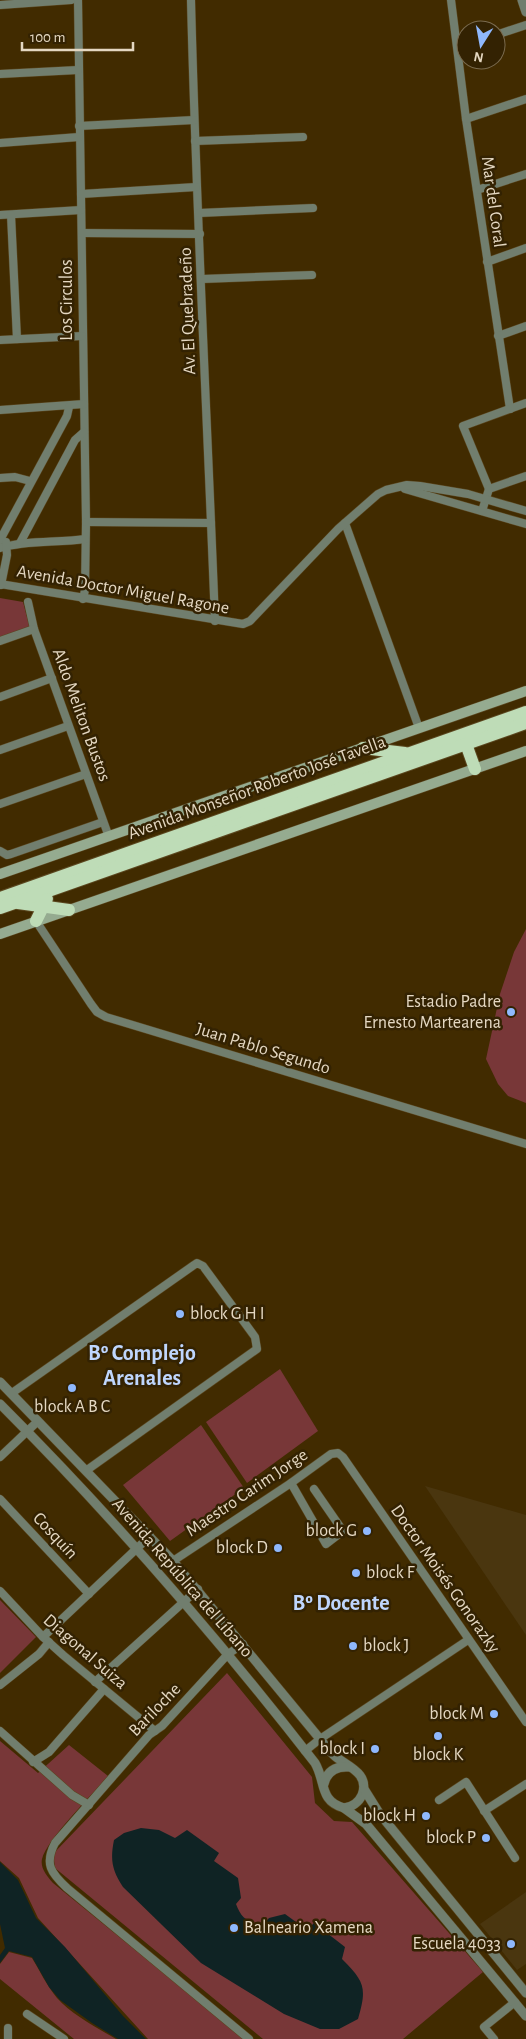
<svg xmlns="http://www.w3.org/2000/svg" width="526" height="2039" font-family="'Alegreya Sans',sans-serif">
	<rect width="100%" height="100%" fill="#412b00"/>
	<g fill="#4a360f">
		<path d="M425,1486L526,1515V1635Z"/>
		<path d="M526,1892V1964L517,1970L480,1924Z"/>
	</g>
	<g fill="#783738">
		<path d="M0,598L23,602L30,628L0,638Z"/>
		<path d="M526,929V1103L508,1096L498,1084L486,1059L500,994L514,952Z"/>
		<path d="M280,1369L318,1431L247,1483L206,1422Z"/>
		<path d="M201,1425L244,1488L170,1541L123,1485Z"/>
		<path d="M0,1600L36,1637L0,1673Z"/>
		<path d="M227,1673L312,1777L315,1803L334,1821L352,1822L483,1972L403,2039H263L55,1868L53,1854Z"/>
		<path d="M0,1741L38,1773L69,1745L108,1776C93,1794 47,1839 42,1859C40,1868 47,1876 53,1883L245,2039H148L38,1918L19,1878L0,1861Z"/>
		<path d="M9,1952L32,1958C40,1971 47,1986 57,1998C71,2014 97,2028 116,2039H74L0,1979V1964Z"/>
	</g>
	<g fill="#0f2324">
		<path d="M141,1828L159,1830L175,1838L187,1830L219,1853L214,1861L238,1878L241,1898L236,1904C241,1918 248,1923 263,1925L269,1918L285,1914L307,1930L314,1923L345,1947L342,1959C365,1982 367,1988 358,2019L339,2029H320L284,2014L201,1963L123,1887C112,1870 110,1860 114,1840L124,1833Z"/>
		<path d="M0,1862L18,1880L36,1918L65,1947L123,2016L146,2039H118L92,2023L60,2000L49,1987L32,1957L9,1951L0,1963V1955L5,1948L0,1924Z"/>
	</g>
	<g fill="none" stroke-linecap="round" stroke-linejoin="round">
		<g stroke="#5b471f" stroke-width="9">
			<g id="minor">
				<path d="M78,0L86,522L85,590L83,599"/>
				<path d="M191,0C196,207 207,414 215,621"/>
				<path d="M451,0L466,119L510,409"/>
				<path d="M0,5L71,0"/>
				<path d="M496,35L526,25"/>
				<path d="M0,74L78,70"/>
				<path d="M466,119L526,99"/>
				<path d="M79,126L194,120"/>
				<path d="M195,141L303,137"/>
				<path d="M0,143L79,137"/>
				<path d="M477,190L526,174"/>
				<path d="M81,194L196,187"/>
				<path d="M199,213L313,208"/>
				<path d="M0,215L81,210"/>
				<path d="M11,215L17,339"/>
				<path d="M82,233L200,234"/>
				<path d="M487,262L526,248"/>
				<path d="M202,279L312,275"/>
				<path d="M498,336L526,326"/>
				<path d="M0,340L82,336"/>
				<path d="M0,410L84,404"/>
				<path d="M0,478L15,477L30,481"/>
				<path d="M405,489L526,524"/>
				<path d="M489,489L463,426L526,403"/>
				<path d="M482,511L489,489L526,476"/>
				<path d="M86,522L211,523"/>
				<path d="M345,523L419,728"/>
				<path d="M0,540L67,416L69,407"/>
				<path d="M20,543L75,440L84,432"/>
				<path d="M0,548C27,540 57,543 85,539"/>
				<path d="M0,584L243,624L250,621L338,529L378,494L386,490L407,485L420,486L468,494L526,511"/>
				<path d="M1,585L7,555L6,542"/>
				<path d="M28,602L34,629L109,837"/>
				<path d="M0,641L34,629"/>
				<path d="M0,697L52,678"/>
				<path d="M0,750L68,726"/>
				<path d="M0,804L86,774"/>
				<path d="M0,851L7,855L11,854L103,822"/>
				<path d="M36,921L91,1004L97,1012L106,1017L526,1144"/>
				<path d="M12,1393L194,1265L197,1263L203,1266L255,1337L257,1349L87,1470"/>
				<path d="M0,1457L38,1421"/>
				<path d="M291,1483L326,1544L343,1531L314,1489"/>
				<path d="M0,1499L89,1594"/>
				<path d="M173,1561L291,1483L331,1454L338,1453L343,1457L526,1722"/>
				<path d="M0,1591L43,1637L63,1655L155,1731"/>
				<path d="M43,1637L150,1536"/>
				<path d="M243,1644L228,1654L162,1726L149,1735L55,1843C44,1864 51,1873 67,1888L249,2039"/>
				<path d="M95,1682L198,1589"/>
				<path d="M0,1685L39,1654L49,1642"/>
				<path d="M0,1731L72,1795L89,1805"/>
				<path d="M305,1751L320,1739L468,1640"/>
				<path d="M33,1762L49,1752L104,1689"/>
				<path d="M439,1800L466,1782L515,1858"/>
				<path d="M484,1811L526,1784"/>
				<path d="M27,2014L64,2039"/>
				<path d="M8,2039V2028"/>
				<path d="M494,2039L484,2027L515,2002"/>
			</g>
		</g>
		<g stroke="#5b471f" stroke-width="10">
			<g id="tertiary">
				<path d="M522,0L526,12"/>
				<path d="M0,1382L173,1561L320,1739C325,1745 330,1752 336,1757C349,1767 370,1774 362,1795C359,1802 352,1807 344,1808C319,1801 326,1782 315,1763C217,1637 113,1517 0,1404"/>
				<path d="M324,1784C327,1771 336,1766 349,1767"/>
				<path d="M364,1789L379,1813L526,1993"/>
				<path d="M344,1808L366,1824L526,2016"/>
			</g>
		</g>
		<g stroke="#5b471f" stroke-width="11">
			<g id="secondary">
				<path d="M0,874L526,691"/>
				<path d="M0,934L526,751"/>
			</g>
		</g>
		<g stroke="#5b471f" stroke-width="14">
			<g id="trunk">
				<path d="M466,744L475,769"/>
				<path d="M363,748L405,753"/>
				<path d="M0,898L526,712"/>
				<path d="M18,903L69,910"/>
				<path d="M0,908L526,723"/>
				<path d="M36,921L47,899"/>
			</g>
		</g>
		<use href="#minor" stroke="#717e6e" stroke-width="8"/>
		<use href="#tertiary" stroke="#717e6e" stroke-width="9"/>
		<use href="#secondary" stroke="#95ab90" stroke-width="10"/>
		<use href="#trunk" stroke="#bedcb7" stroke-width="12"/>
	</g>
	<g fill="#8fb8fd" stroke="#332202" stroke-width="2">
		<circle cx="511" cy="1012" r="5"/>
		<circle cx="180" cy="1314" r="5"/>
		<circle cx="72" cy="1388" r="5"/>
		<circle cx="367" cy="1531" r="5"/>
		<circle cx="278" cy="1548" r="5"/>
		<circle cx="356" cy="1573" r="5"/>
		<circle cx="353" cy="1646" r="5"/>
		<circle cx="494" cy="1714" r="5"/>
		<circle cx="438" cy="1736" r="5"/>
		<circle cx="375" cy="1749" r="5"/>
		<circle cx="426" cy="1816" r="5"/>
		<circle cx="486" cy="1838" r="5"/>
		<circle cx="234" cy="1928" r="5"/>
		<circle cx="511" cy="1944" r="5"/>
	</g>
	<g text-anchor="middle" dominant-baseline="central" stroke-width="5" stroke-linejoin="round" paint-order="stroke">
		<g font-size="18" fill="#e5d8c2" stroke="#332202">
			<text transform="translate(493 202) rotate(82)">Mar del Coral</text>
			<text transform="translate(67 300) rotate(-90)">Los Circulos</text>
			<text transform="translate(188 311) rotate(-92)">Av. El Quebradeño</text>
			<text transform="translate(123 590) rotate(10)">Avenida Doctor Miguel Ragone</text>
			<text transform="translate(81 715) rotate(70)">Aldo Meliton Bustos</text>
			<text transform="translate(257 788) rotate(-20)">Avenida Monseñor Roberto José Tavella</text>
			<text transform="translate(263 1049) rotate(17)">Juan Pablo Segundo</text>
			<text transform="translate(247 1493) rotate(-34)">Maestro Carim Jorge</text>
			<text transform="translate(55 1536) rotate(47)">Cosquín</text>
			<text transform="translate(182 1578) rotate(49)">Avenida República del Líbano</text>
			<text transform="translate(445 1579) rotate(55)">Doctor Moisés Gonorazky</text>
			<text transform="translate(85 1652) rotate(41)">Diagonal Suiza</text>
			<text transform="translate(155 1710) rotate(-46)">Bariloche</text>
		</g>
		<g font-size="18" fill="#e5d8c2" stroke="#332202" text-anchor="end">
			<text x="501" y="1002">Estadio Padre<tspan x="501" dy="21">Ernesto Martearena</tspan></text>
			<text x="190" y="1314" text-anchor="start">block G H I</text>
			<text x="72" y="1407" text-anchor="middle">block A B C</text>
			<text x="357" y="1531">block G</text>
			<text x="268" y="1548">block D</text>
			<text x="366" y="1573" text-anchor="start">block F</text>
			<text x="363" y="1646" text-anchor="start">block J</text>
			<text x="484" y="1714">block M</text>
			<text x="365" y="1749">block I</text>
			<text x="438" y="1755" text-anchor="middle">block K</text>
			<text x="416" y="1816">block H</text>
			<text x="476" y="1838">block P</text>
			<text x="244" y="1928" text-anchor="start">Balneario Xamena</text>
			<text x="501" y="1944">Escuela 4033</text>
		</g>
		<g font-size="22" font-weight="bold" fill="#bfd6fd" stroke="#332202">
			<text x="142" y="1353">Bº Complejo<tspan x="142" dy="25">Arenales</tspan></text>
			<text x="341" y="1603">Bº Docente</text>
		</g>
	</g>
	<g transform="translate(481 45) rotate(191)"><circle r="24" fill="#332202" stroke="#7a6b4f"/>
	<path d="M0-4L9 19L0 12L-9 19Z" fill="#8fb8fd"/>
	<text y="-8" font-size="14" font-weight="bold" text-anchor="middle" fill="#e5d8c2">N</text>
	</g>
	<path d="M22 42v8h111v-8" fill="none" stroke="#e5d8c2" stroke-width="2.5"/>
	<text x="30" y="42" font-size="15" fill="#e5d8c2" stroke="#332202" stroke-width="4" paint-order="stroke">100 m</text>
</svg>
